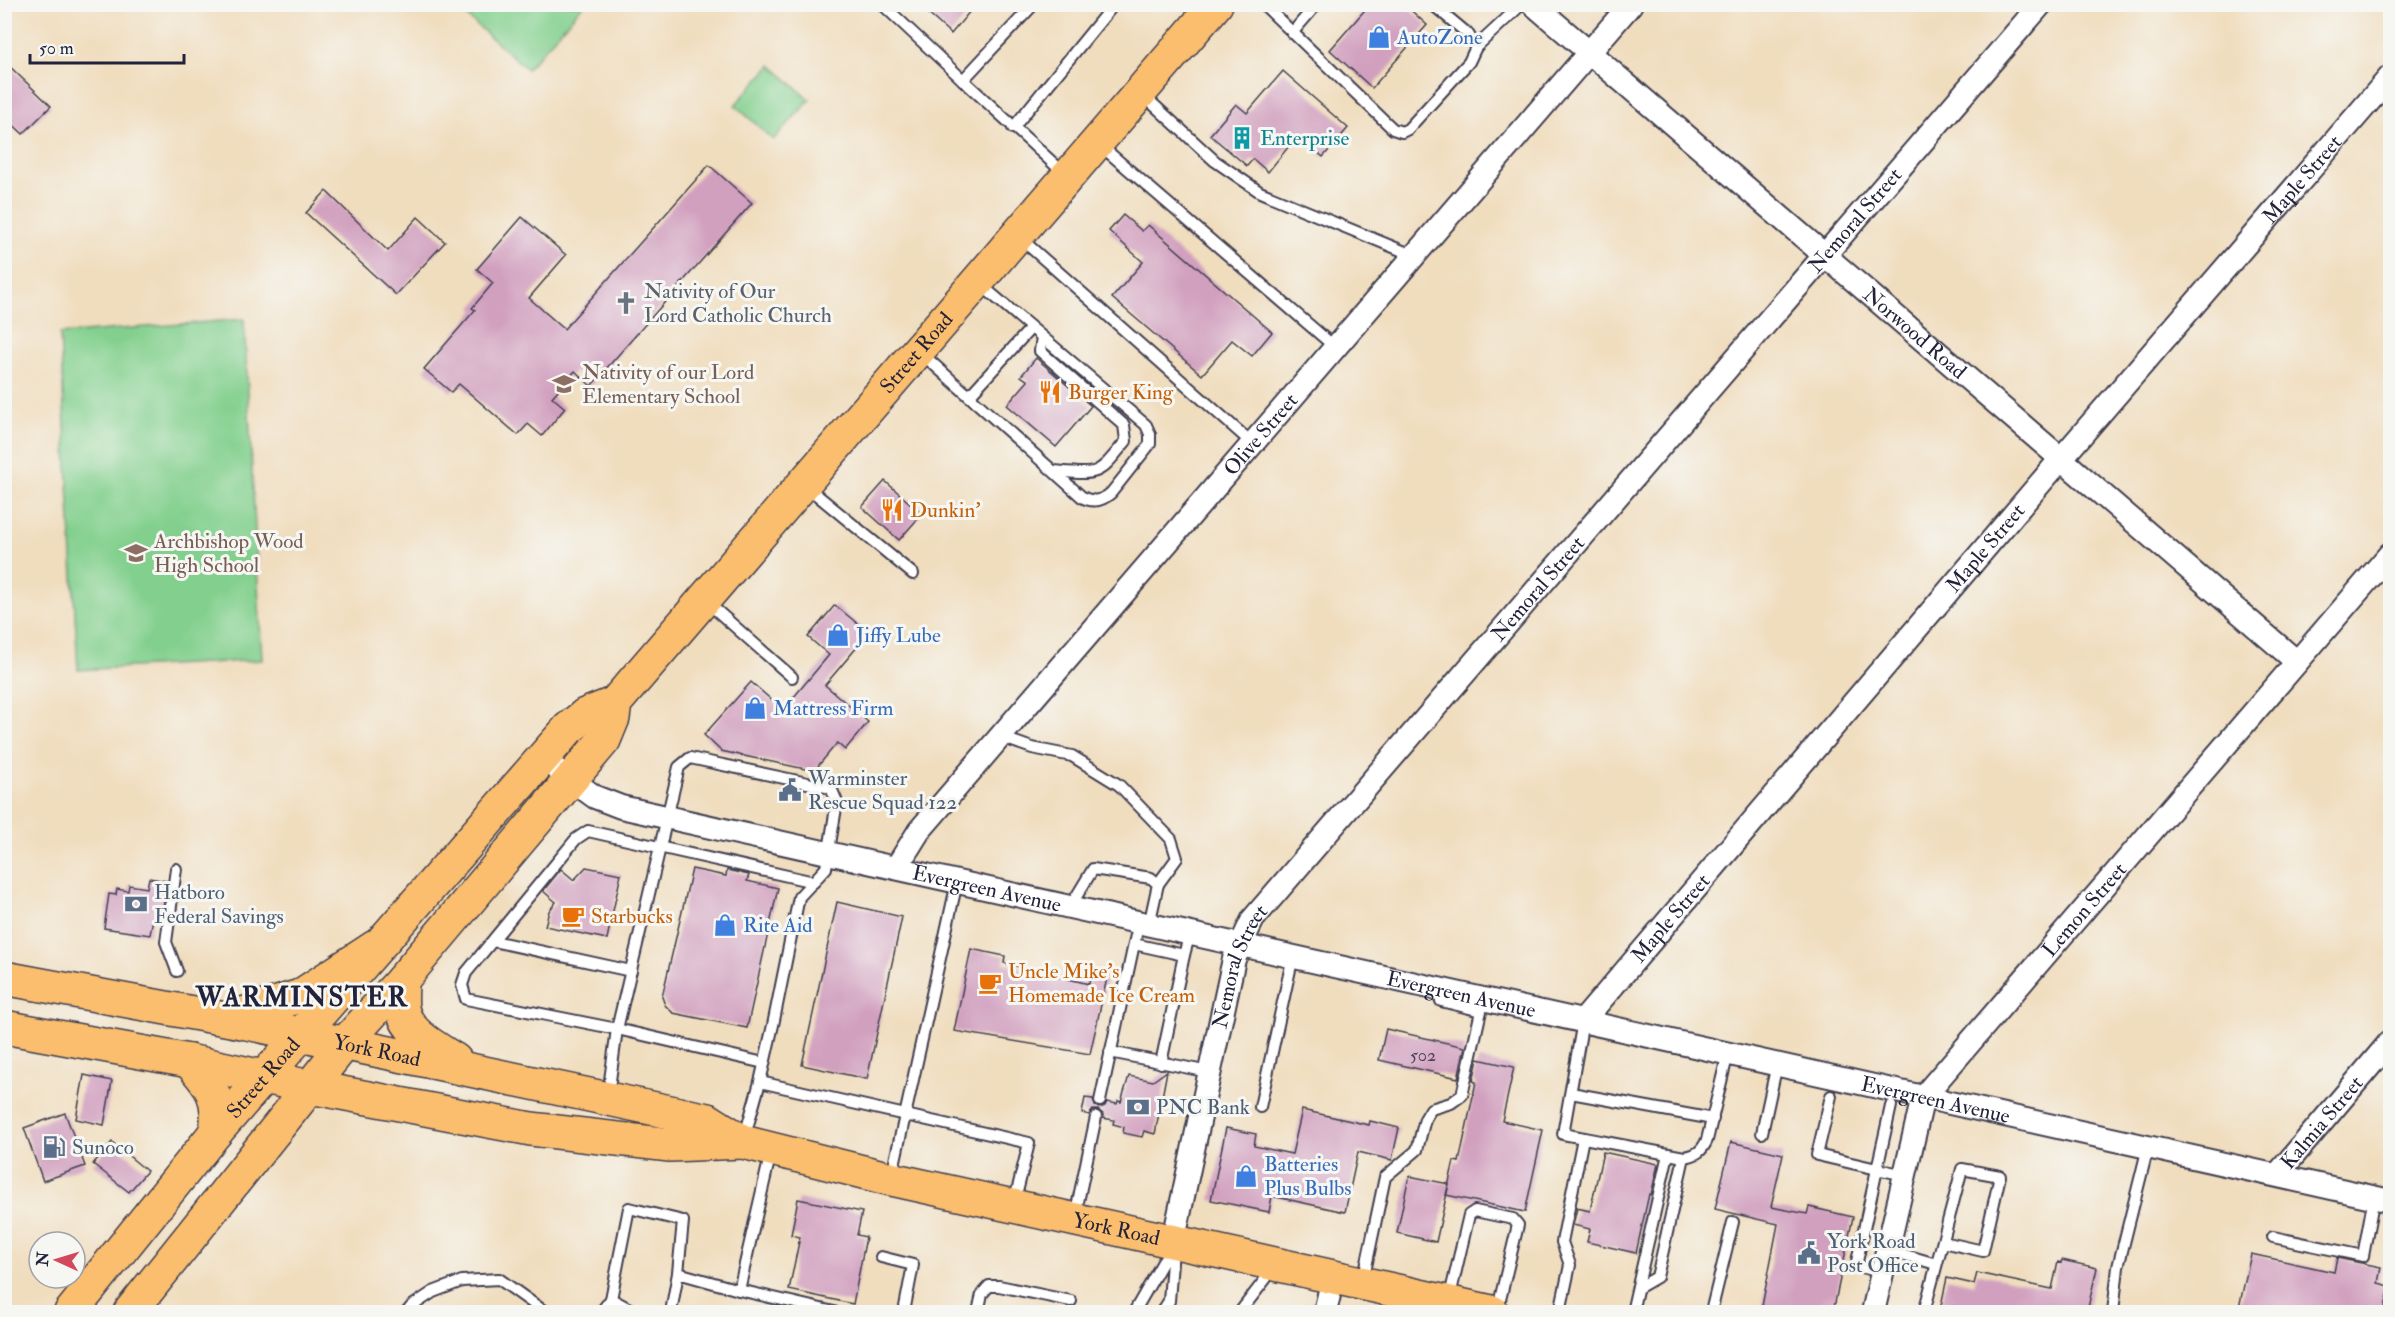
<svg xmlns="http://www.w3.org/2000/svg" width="2395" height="1317" font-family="'IM FELL Double Pica',serif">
	<rect width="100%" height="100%" fill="#f6f6f2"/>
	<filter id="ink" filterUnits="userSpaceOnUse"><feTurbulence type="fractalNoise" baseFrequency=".0167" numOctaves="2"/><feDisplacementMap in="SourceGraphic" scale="12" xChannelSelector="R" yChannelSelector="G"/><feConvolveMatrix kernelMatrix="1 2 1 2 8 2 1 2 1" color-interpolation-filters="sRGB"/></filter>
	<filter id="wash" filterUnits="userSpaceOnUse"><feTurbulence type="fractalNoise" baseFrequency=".008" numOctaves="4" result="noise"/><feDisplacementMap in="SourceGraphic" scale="24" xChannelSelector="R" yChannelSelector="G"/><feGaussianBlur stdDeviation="1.35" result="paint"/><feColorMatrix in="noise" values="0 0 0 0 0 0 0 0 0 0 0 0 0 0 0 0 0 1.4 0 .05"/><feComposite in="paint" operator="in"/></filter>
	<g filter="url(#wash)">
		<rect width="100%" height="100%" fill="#f0ddbe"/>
		<g fill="#83d08e" stroke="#527964" stroke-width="1.5">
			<path d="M454,5H583L527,69Z"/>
			<path d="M771,65L810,100L773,140L735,105Z"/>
			<path d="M244,319L262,660L78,670L60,334Z"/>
		</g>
		<g id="blocks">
			<g fill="#d1a0bf">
				<path d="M917,4H976L951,34Z"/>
				<path d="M1370,4H1404L1427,25L1372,88L1330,50Z"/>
				<path d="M4,61L51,106L23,134L4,116Z"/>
				<path d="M1283,71L1348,128L1323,157L1298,135L1268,172L1253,159L1247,166L1210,135L1236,104L1247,113Z"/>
				<path d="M709,165L752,203L591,386L575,371L552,397L565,408L542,436L528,424L518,435L459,384L451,392L424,369L475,310L472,308L493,283L477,269L522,217L566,255L529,298L564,329Z"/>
				<path d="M326,191L388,251L418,217L445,242L396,295L306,213Z"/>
				<path d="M1123,215L1142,231L1148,225L1272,332L1252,356L1232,340L1202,375L1112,298L1143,262L1109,231Z"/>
				<path d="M1036,358L1091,406L1056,447L1007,405L1028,381L1021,376Z"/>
				<path d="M885,481L922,514L899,540L862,507Z"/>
				<path d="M835,605L869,633L825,685L868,722L845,750L837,743L814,771L721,751L704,735L751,682L783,710L829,655L808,637Z"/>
				<path d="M586,867L621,874L607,939L545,926L549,911L556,902L543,891L561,869L574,880Z"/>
				<path d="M692,869L726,876L727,870L749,875L747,881L778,888L747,1028L673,1013L665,1005L662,997Z"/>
				<path d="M149,878L167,881L162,914L154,913L150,935L104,928L109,894L116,895L117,889L128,891L129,885L147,888Z"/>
				<path d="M837,902L902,917L867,1079L802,1065Z"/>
				<path d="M971,949L1005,956L1004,963L1089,984L1091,974L1107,978L1090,1054L954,1031Z"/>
				<path d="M1386,1029L1465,1047L1458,1078L1379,1060Z"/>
				<path d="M1478,1059L1514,1067L1502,1121L1543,1130L1525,1212L1446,1195L1454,1161L1459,1162L1476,1082L1473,1081Z"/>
				<path d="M1167,1071L1155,1134L1144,1131L1142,1137L1123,1133L1124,1127L1113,1124L1114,1120L1103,1118V1114L1098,1110H1093L1089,1115L1082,1113L1085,1098L1093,1099L1095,1106L1099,1108L1105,1106L1107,1102L1117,1104L1118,1101L1121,1102L1129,1076L1153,1081Z"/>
				<path d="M84,1075L112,1081L104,1125L76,1119Z"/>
				<path d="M1302,1110L1369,1125L1370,1121L1399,1128L1392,1160L1358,1152L1345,1212L1272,1196L1269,1212L1211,1200L1226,1128L1256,1134L1254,1146L1292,1154Z"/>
				<path d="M65,1113L85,1166L43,1181L24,1128Z"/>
				<path d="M112,1142L147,1171L129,1192L93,1164Z"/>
				<path d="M1731,1142L1783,1154L1771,1207L1807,1214L1809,1207L1853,1217L1833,1312H1794L1762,1306L1778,1224L1715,1209Z"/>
				<path d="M1603,1152L1658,1164L1651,1195L1649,1194L1636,1253L1587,1242L1590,1229L1573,1225L1577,1208L1590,1211Z"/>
				<path d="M1409,1176L1449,1184L1436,1242L1397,1233Z"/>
				<path d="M798,1199L862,1212L857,1235L866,1237L853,1304L789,1290L800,1237L791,1235Z"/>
				<path d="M2251,1254L2334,1272L2337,1258L2381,1267L2378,1283L2390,1286L2384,1312H2238Z"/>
				<path d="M2062,1260L2097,1268L2087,1312H1948L1940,1310L1947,1278L1974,1284L1977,1273L2052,1289L2058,1262L2061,1263Z"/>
			</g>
		</g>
	</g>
	<g filter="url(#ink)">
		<use href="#blocks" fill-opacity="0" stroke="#413e4f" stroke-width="1.5"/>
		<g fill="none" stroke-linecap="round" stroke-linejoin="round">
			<g stroke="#413e4f" stroke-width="14">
				<g id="lane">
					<path d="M882,4L963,80"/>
					<path d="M1034,4L963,80L1066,175"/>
					<path d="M1263,4L1393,129L1402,132L1408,129L1469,62L1476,47L1468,34L1432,4"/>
					<path d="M1292,33L1317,4"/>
					<path d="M1476,47L1522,4"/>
					<path d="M1143,95L1215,161L1260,192L1415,256"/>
					<path d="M1013,128L1114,4"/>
					<path d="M1100,145L1336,348"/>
					<path d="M1020,238L1253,444"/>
					<path d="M1042,337L1040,351L1124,425L1126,441C1097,476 1101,475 1055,471"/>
					<path d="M921,353L1082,497C1093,503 1102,501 1111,493L1150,444V434L1146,425L980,284"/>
					<path d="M969,396L1031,328"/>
					<path d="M806,486L913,574"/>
					<path d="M707,602L792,677"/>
					<path d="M1001,737L1032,748L1072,756L1119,785L1171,839L1177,858L1158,884"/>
					<path d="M176,869L166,942L177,971"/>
					<path d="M1070,907L1093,869L1151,878L1158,884L1149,925L1138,926L1134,944L1184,955L1190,933"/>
					<path d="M493,941L631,971"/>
					<path d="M1583,1021L1563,1134L1684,1157C1697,1155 1702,1151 1707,1140L1728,1053"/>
					<path d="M1110,1052L1209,1072"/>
					<path d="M764,1063L617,1029L466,999L462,985L466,973L576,839L588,831L814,882"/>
					<path d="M1161,1063L1184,955"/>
					<path d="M1571,1093L1713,1119"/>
					<path d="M608,1095L617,1029L679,767L690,758L831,788L837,802L826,868L799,897L773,1025L760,1082"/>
					<path d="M1831,1096L1817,1155L1877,1169L1891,1106"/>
					<path d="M1100,1101L1134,944"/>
					<path d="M1260,1107L1293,956"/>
					<path d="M1762,1133L1777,1064"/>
					<path d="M744,1139L760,1082L1029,1143L1014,1204"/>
					<path d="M892,1174L957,882"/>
					<path d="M1075,1216L1096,1117"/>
					<path d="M2273,1237L2363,1256L2374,1197"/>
					<path d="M1888,1250L1936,1264"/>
					<path d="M881,1257L913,1265L904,1312"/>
					<path d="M1883,1272L1856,1266L1877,1169L1905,1175"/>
					<path d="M1363,1281L1385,1177L1417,1150L1425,1119L1431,1109L1451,1103L1462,1095L1481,1011L1441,1001L1443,990"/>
					<path d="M1638,1288L1657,1277L1684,1157"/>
					<path d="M739,1290L834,1312"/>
					<path d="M611,1299L629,1208L683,1221L678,1273"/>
					<path d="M1449,1300L1469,1215L1475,1211L1513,1219L1518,1225L1497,1312"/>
					<path d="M407,1312L412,1306L433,1292L462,1281L499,1279L545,1312"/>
					<path d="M601,1312L611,1299L635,1312"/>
					<path d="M671,1312L678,1273L739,1290L771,1152"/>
					<path d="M978,1312L982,1294L989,1286H999L1071,1301"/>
					<path d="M1134,1312L1172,1246"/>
					<path d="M1162,1312L1169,1301L1173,1249"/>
					<path d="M1240,1312L1274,1268"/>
					<path d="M1560,1312L1570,1265L1562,1242L1583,1138"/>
					<path d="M1632,1312L1668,1154"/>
					<path d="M1711,1312L1733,1222"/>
					<path d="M1924,1312L1962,1169L2000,1176L1983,1251L1943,1242"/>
					<path d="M2113,1312L2118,1267L2148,1147"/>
				</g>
			</g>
			<g stroke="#413e4f" stroke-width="26">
				<g id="street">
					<path id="s1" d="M1533,4L2297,662"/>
					<path id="s2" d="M559,771L595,797L621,807L2390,1201"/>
					<path id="s3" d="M896,868L919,831L1631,4"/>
					<path id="s4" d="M1583,1021L2060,460L2390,77"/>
					<path id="s5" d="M2277,1175L2390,1042"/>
					<path id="s6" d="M1173,1243L1234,959L1253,919L2041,4"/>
					<path d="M1325,1312L1333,1278"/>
					<path id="s7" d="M1873,1312L1923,1097L2390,554"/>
				</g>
			</g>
			<g stroke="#413e4f" stroke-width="36">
				<g id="primary">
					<path id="s8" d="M71,1312L216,1132L568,729L585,715L615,703"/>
					<path id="s9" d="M130,1312L345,1043L402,980L604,740L613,718L615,703L1216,4"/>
				</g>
			</g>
			<g stroke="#413e4f" stroke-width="36">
				<g id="highway">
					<path id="s10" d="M4,978L247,1023L708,1120L743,1142L891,1179L1492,1312"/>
					<path d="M402,980C402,989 401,999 402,1008C407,1034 435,1047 455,1060"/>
					<path d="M230,1018L300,996L375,947"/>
					<path d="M4,1027L189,1061L310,1087L531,1129L670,1145L743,1142"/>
					<path d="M189,1061C211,1086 221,1097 216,1132"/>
				</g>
			</g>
			<use href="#lane" stroke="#fff" stroke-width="10"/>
			<use href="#street" stroke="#fff" stroke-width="22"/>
			<use href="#primary" stroke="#fabe6e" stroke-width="33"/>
			<use href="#highway" stroke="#fabe6e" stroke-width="33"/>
		</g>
	</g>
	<defs>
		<g id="shop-bare" transform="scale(1.8)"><path d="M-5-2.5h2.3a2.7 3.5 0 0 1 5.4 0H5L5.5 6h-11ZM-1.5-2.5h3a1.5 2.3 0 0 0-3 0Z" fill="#3f7fe0" stroke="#f6f6f2" stroke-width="2.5" paint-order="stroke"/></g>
		<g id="building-bare" transform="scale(1.8)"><path d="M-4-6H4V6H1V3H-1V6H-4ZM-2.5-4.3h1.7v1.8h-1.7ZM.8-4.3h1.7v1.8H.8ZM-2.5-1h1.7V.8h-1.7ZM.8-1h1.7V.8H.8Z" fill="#0f9aa8" stroke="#f6f6f2" stroke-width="2.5" paint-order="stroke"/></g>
		<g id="church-bare" transform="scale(1.8)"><path d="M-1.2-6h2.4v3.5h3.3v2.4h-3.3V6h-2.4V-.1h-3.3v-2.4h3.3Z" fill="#6b7280" stroke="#f6f6f2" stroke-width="2.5" paint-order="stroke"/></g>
		<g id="school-bare" transform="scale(1.8)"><path d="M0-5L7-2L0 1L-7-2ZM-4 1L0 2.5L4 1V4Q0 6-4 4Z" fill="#8d6e63" stroke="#f6f6f2" stroke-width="2.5" paint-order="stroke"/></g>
		<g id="restaurant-bare" transform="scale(1.8)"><path d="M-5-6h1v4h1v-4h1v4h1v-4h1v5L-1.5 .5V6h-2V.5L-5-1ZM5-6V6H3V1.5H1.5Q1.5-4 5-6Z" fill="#e8710a" stroke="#f6f6f2" stroke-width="2.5" paint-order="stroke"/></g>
		<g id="civic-bare" transform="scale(1.8)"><path d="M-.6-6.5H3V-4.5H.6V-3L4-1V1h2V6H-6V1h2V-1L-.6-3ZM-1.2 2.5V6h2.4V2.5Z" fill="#5c6f8a" stroke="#f6f6f2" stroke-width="2.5" paint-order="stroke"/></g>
		<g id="bank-bare" transform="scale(1.8)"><path d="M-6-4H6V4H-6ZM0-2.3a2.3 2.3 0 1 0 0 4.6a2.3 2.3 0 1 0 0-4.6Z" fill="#5c6f8a" stroke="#f6f6f2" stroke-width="2.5" paint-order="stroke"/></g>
		<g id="cafe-bare" transform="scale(1.8)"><path d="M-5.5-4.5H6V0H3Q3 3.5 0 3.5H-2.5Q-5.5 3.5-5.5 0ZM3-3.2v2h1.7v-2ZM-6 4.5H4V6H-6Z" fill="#e8710a" stroke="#f6f6f2" stroke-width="2.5" paint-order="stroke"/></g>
		<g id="fuel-bare" transform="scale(1.8)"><path d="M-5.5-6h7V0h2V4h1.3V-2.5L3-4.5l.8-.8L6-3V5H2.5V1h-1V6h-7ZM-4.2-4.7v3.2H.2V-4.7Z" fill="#5c6f8a" stroke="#f6f6f2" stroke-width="2.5" paint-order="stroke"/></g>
	</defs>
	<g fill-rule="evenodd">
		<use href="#shop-bare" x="1379" y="37"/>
		<use href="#building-bare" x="1242" y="138"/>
		<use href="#church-bare" x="626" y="303"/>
		<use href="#school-bare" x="564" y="384"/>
		<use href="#restaurant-bare" x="1050" y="392"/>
		<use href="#restaurant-bare" x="892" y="510"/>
		<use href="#school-bare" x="136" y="553"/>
		<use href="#shop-bare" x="838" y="635"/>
		<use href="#shop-bare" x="755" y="708"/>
		<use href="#civic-bare" x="790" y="790"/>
		<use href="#bank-bare" x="136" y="904"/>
		<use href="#cafe-bare" x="573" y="916"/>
		<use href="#shop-bare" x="725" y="925"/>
		<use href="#cafe-bare" x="990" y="983"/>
		<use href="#bank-bare" x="1138" y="1107"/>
		<use href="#fuel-bare" x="54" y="1147"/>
		<use href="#shop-bare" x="1246" y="1176"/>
		<use href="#civic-bare" x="1809" y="1253"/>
	</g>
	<g text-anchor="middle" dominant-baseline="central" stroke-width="6" stroke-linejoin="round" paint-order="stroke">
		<g font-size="18" fill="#4e425c">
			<text x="1423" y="1055">502</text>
		</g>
		<g font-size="21" fill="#366cbe" stroke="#f6f6f2" text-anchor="start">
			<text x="1397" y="37">AutoZone</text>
			<text x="856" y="635">Jiffy Lube</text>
			<text x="773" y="708">Mattress Firm</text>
			<text x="743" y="925">Rite Aid</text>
			<text x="1264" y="1164">Batteries<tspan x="1264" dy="24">Plus Bulbs</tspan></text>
		</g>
		<g font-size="21" fill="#0d838f" stroke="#f6f6f2" text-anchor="start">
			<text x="1260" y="138">Enterprise</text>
		</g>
		<g font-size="21" fill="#22223b" stroke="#f6f6f2">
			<text stroke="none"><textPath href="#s4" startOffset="1107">Maple Street</textPath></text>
			<text stroke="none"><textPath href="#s6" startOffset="1257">Nemoral Street</textPath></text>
			<text stroke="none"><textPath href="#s1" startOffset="504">Norwood Road</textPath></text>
			<text stroke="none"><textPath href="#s9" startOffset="1244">Street Road</textPath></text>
			<text stroke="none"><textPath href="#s3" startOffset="567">Olive Street</textPath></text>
			<text stroke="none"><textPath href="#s4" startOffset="621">Maple Street</textPath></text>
			<text stroke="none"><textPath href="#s6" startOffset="771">Nemoral Street</textPath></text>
			<text stroke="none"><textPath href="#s2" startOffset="447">Evergreen Avenue</textPath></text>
			<text stroke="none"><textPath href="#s7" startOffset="468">Lemon Street</textPath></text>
			<text stroke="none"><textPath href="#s4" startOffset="135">Maple Street</textPath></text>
			<text stroke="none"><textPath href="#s6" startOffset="285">Nemoral Street</textPath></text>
			<text stroke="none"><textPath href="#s2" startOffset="933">Evergreen Avenue</textPath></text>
			<text stroke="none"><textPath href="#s10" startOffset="380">York Road</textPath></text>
			<text stroke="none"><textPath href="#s8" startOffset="303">Street Road</textPath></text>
			<text stroke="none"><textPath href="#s2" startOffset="1419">Evergreen Avenue</textPath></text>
			<text stroke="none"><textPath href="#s5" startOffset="69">Kalmia Street</textPath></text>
			<text stroke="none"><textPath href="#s10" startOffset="1143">York Road</textPath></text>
		</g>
		<g font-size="21" fill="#5b616d" stroke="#f6f6f2" text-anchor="start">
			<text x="644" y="291">Nativity of Our<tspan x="644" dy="24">Lord Catholic Church</tspan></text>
		</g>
		<g font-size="21" fill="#785e54" stroke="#f6f6f2" text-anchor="start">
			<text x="582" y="372">Nativity of our Lord<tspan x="582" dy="24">Elementary School</tspan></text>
			<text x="154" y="541">Archbishop Wood<tspan x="154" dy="24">High School</tspan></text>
		</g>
		<g font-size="21" fill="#c56008" stroke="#f6f6f2" text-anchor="start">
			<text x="1068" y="392">Burger King</text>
			<text x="910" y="510">Dunkin'</text>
			<text x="591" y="916">Starbucks</text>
			<text x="1008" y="971">Uncle Mike's<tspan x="1008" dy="24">Homemade Ice Cream</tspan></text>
		</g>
		<g font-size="21" fill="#4e5e75" stroke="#f6f6f2" text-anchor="start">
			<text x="808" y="778">Warminster<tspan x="808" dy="24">Rescue Squad 122</tspan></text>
			<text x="154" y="892">Hatboro<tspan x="154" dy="24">Federal Savings</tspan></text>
			<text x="1156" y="1107">PNC Bank</text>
			<text x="72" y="1147">Sunoco</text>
			<text x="1827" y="1241">York Road<tspan x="1827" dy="24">Post Office</tspan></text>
		</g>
		<g font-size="27" font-weight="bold" letter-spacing="1.5" fill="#22223b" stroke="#f6f6f2">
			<text x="302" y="997">WARMINSTER</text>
		</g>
	</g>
	<rect width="2395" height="1317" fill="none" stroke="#f6f6f2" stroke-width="24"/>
	<g transform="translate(57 1260) rotate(274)"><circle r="28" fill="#f6f6f2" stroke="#a1a1a9" stroke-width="1.5"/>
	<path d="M0-4.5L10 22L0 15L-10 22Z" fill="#d1495b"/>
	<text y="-9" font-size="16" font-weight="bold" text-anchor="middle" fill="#22223b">N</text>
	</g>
	<path d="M30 54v9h154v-9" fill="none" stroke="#22223b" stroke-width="3"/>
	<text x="39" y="54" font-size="18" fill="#22223b" stroke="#f6f6f2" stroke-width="4.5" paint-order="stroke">50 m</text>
</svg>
